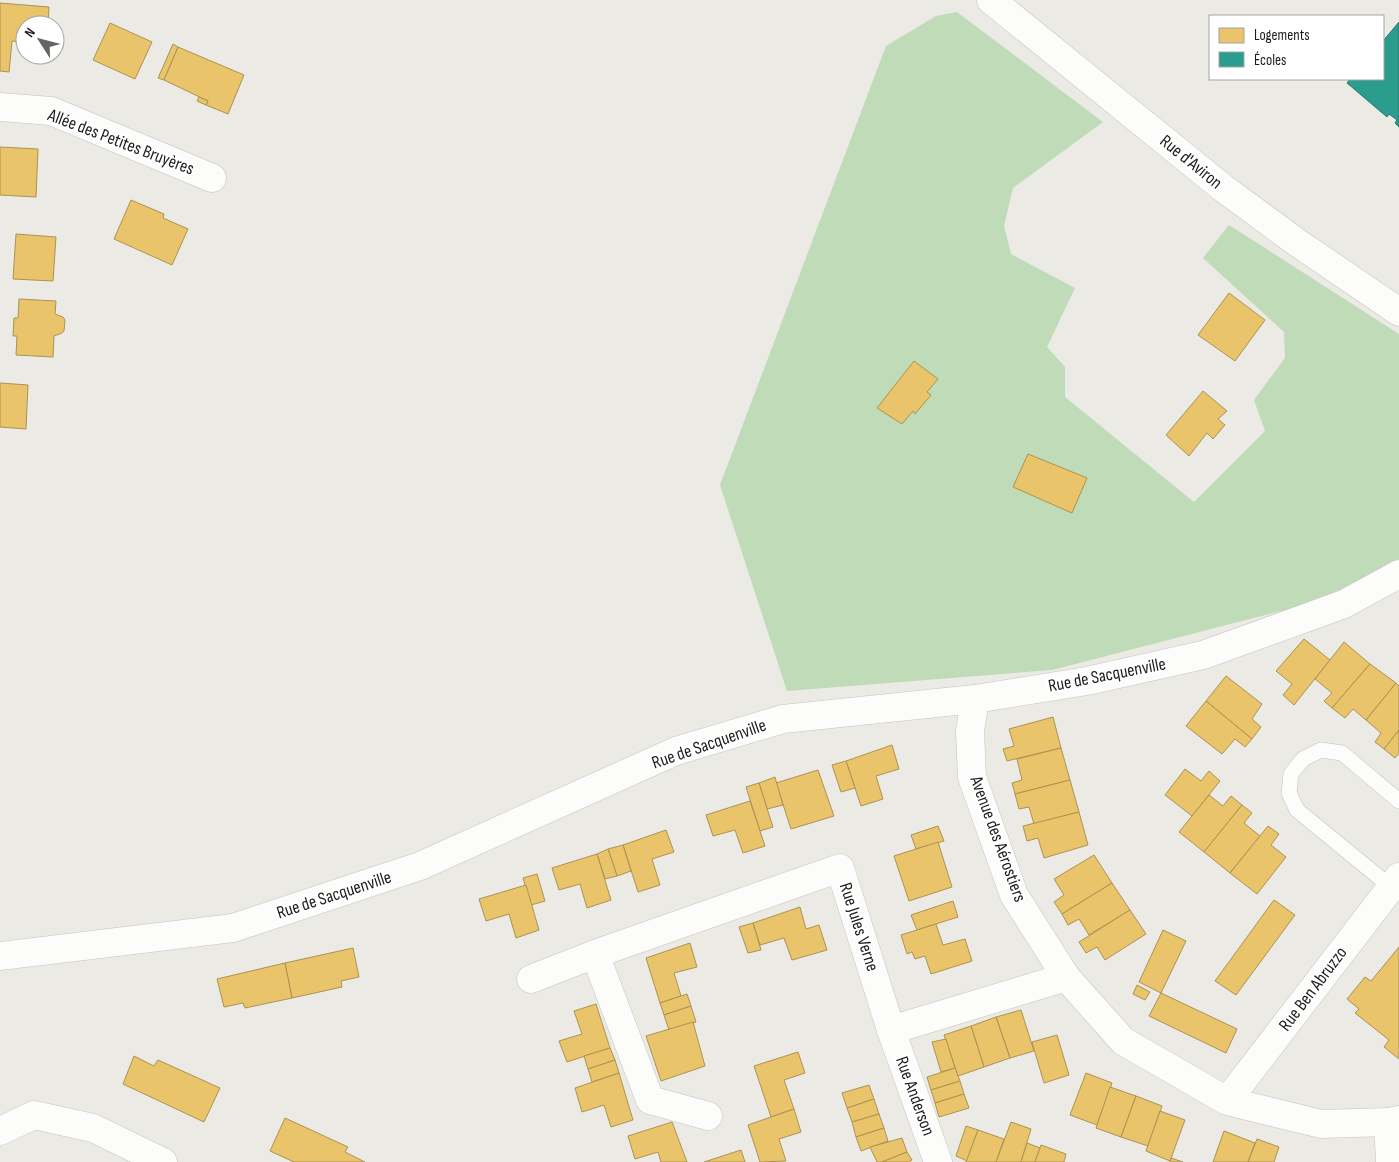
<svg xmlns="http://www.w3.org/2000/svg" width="1399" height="1162" font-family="'Sofia Sans Condensed',sans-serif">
	<rect width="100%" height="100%" fill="#ebeae4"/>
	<path fill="#bfdbb7" d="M957,12L1103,122L1013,188L1004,226L1011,254L1075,288L1047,347L1065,367V397L1194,502L1265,431L1254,400L1285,358L1284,332L1203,258L1229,225L1399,334V559L1323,600L1052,670L787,691L720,485L886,46L936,16Z"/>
	<g fill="#e9c46a" stroke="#ac9253">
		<path d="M0,3L49,7L48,25H25V42L12,41L9,72L0,71Z"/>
		<path d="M110,23L152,42L135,79L93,60Z"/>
		<path d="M173,44L178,47L164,80L158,78Z"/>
		<path d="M178,47L244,75L228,114L206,105L208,101L164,80Z"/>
		<path d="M199,97L208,101L206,105L197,101Z"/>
		<path d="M0,147L38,149L36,197L0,195Z"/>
		<path d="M131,200L164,214L163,218L188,229L172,265L114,239Z"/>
		<path d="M16,234L56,237L53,281L13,279Z"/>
		<path d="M1229,293L1265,320L1235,361L1198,335Z"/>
		<path d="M19,299L56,301L55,314L63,317L65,320L64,331L62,333L54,336L53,357L16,355L17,336H13L14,318H18Z"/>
		<path d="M914,361L938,379L927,392L931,395L915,414L913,411L902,424L877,408Z"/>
		<path d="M0,383L28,385L26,429L0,427Z"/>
		<path d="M1203,391L1227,411L1218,419L1225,425L1213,439L1207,433L1189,456L1166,435Z"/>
		<path d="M1028,454L1087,478L1072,513L1013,487Z"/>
		<path d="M1304,639L1330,660L1294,705L1283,695L1292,684L1276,671Z"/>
		<path d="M1344,642L1370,664L1332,708L1324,701L1332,693L1315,679Z"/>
		<path d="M1370,664L1396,683L1366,720L1353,709L1345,718L1332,708Z"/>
		<path d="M1226,676L1262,704L1252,719L1261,727L1252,739L1206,701Z"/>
		<path d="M1396,683L1399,686V730L1384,749L1375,742L1381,733L1366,720Z"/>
		<path d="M1206,701L1252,739L1245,747L1235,739L1222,754L1186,726Z"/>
		<path d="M1053,717L1061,748L1007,761L1003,749L1014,746L1009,729Z"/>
		<path d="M1399,730V753L1395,758L1384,749Z"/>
		<path d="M892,745L899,769L876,776L883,799L861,806L846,761Z"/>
		<path d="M1061,748L1070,780L1015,794L1012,783L1022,780L1017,759Z"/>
		<path d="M846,761L855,788L841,792L832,765Z"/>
		<path d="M1185,769L1201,781L1209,771L1220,781L1192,816L1165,795Z"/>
		<path d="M818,770L834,816L791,829L776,783Z"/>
		<path d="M775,777L783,805L767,809L759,783Z"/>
		<path d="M1070,780L1079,812L1034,824L1029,807L1019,809L1015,794Z"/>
		<path d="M759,783L773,827L760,831L746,787Z"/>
		<path d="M1209,795L1223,806L1231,796L1242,805L1204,852L1179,832Z"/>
		<path d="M750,801L765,846L743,853L735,830L713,836L706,815Z"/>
		<path d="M1242,805L1252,813L1244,823L1260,836L1230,873L1204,852Z"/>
		<path d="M1079,812L1088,845L1044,858L1038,838L1027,841L1023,826Z"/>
		<path d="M938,826L944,841L916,849L911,835Z"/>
		<path d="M1268,826L1279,834L1271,845L1286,857L1257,894L1230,873Z"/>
		<path d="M666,830L674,852L652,859L660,885L638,892L623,845Z"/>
		<path d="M938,842L952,887L909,901L894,856Z"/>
		<path d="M623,845L631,871L617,876L608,849Z"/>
		<path d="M608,849L617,876L605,879L597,854Z"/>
		<path d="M597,854L611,900L587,908L580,884L559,890L552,868Z"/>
		<path d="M1094,855L1112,883L1062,914L1054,902L1064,895L1054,879Z"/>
		<path d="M537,874L545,901L531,905L523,878Z"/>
		<path d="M1112,883L1130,910L1089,935L1079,919L1068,925L1062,914Z"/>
		<path d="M526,885L539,930L516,938L509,914L486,921L479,899Z"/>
		<path d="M1274,900L1295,915L1236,995L1215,981Z"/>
		<path d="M953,901L958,917L917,930L911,915Z"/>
		<path d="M800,907L806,929L819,925L827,950L792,960L784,938L760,945L753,923Z"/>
		<path d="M1130,910L1146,934L1105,960L1097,947L1086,953L1079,942Z"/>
		<path d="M753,923L761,950L748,953L739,927Z"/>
		<path d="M936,924L943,945L965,939L972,961L931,974L925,956L915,959L912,952L907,954L901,935Z"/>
		<path d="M1163,930L1186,941L1161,993L1139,982Z"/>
		<path d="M690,943L697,967L674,973L681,996L660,1003L646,958Z"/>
		<path d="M1399,947V1059L1384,1047L1389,1040L1355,1013L1359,1009L1347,999L1365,977L1371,981Z"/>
		<path d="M353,948L359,977L341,981L342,987L292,998L285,963Z"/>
		<path d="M285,963L292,998L245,1008L243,1003L224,1007L217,979Z"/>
		<path d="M1137,985L1150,992L1145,1000L1133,994Z"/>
		<path d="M1161,993L1237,1029L1226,1053L1149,1016Z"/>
		<path d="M687,994L691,1006L664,1015L660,1003Z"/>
		<path d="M596,1004L610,1048L567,1062L559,1041L582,1034L574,1011Z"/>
		<path d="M691,1006L696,1022L669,1030L664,1015Z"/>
		<path d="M1021,1010L1034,1051L1010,1058L996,1017Z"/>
		<path d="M996,1017L1010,1058L984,1067L971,1026Z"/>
		<path d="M693,1022L705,1066L661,1081L646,1036Z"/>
		<path d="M971,1026L984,1067L958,1076L944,1035Z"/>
		<path d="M1057,1035L1069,1075L1044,1083L1032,1042Z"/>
		<path d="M946,1039L955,1068L941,1072L932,1042Z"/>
		<path d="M610,1048L615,1060L588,1069L584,1056Z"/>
		<path d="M798,1052L805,1073L784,1080L794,1109L771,1117L754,1066Z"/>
		<path d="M134,1056L154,1066L158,1060L220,1088L204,1122L123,1084Z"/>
		<path d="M615,1060L619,1073L592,1082L588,1069Z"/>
		<path d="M955,1068L960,1081L931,1090L927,1077Z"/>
		<path d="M619,1073L633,1120L611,1127L604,1105L582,1112L575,1088Z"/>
		<path d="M1086,1073L1112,1083L1097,1125L1070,1115Z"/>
		<path d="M960,1081L964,1094L935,1103L931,1090Z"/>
		<path d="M869,1085L874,1099L847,1108L842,1093Z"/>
		<path d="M1110,1087L1136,1096L1121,1137L1096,1128Z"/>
		<path d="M964,1094L969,1108L939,1117L935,1103Z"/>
		<path d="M1136,1096L1162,1106L1148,1146L1121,1137Z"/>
		<path d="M874,1099L879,1114L852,1122L847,1108Z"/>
		<path d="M794,1109L801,1132L779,1139L786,1161L760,1162L748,1125Z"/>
		<path d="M1160,1111L1185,1120L1170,1161L1146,1151Z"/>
		<path d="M879,1114L884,1128L856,1137L852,1122Z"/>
		<path d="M285,1118L348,1147L345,1152L365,1162H294L270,1151Z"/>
		<path d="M672,1122L687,1162H661L658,1152L635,1159L628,1136Z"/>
		<path d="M1011,1122L1031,1129L1021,1162H996Z"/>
		<path d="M966,1126L978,1130L967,1161L956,1156Z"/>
		<path d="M884,1128L888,1141L861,1151L856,1137Z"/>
		<path d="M978,1130L1004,1139L996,1162H966Z"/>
		<path d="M1224,1131L1255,1143L1248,1162H1213Z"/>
		<path d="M902,1138L907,1152L882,1162H877L870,1147Z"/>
		<path d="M1257,1139L1279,1147L1274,1162H1248Z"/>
		<path d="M1027,1143L1040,1148L1035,1162H1021Z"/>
		<path d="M1041,1145L1066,1154L1064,1162H1035Z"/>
		<path d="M741,1150L745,1162H704Z"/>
		<path d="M907,1152L912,1160L909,1162H882Z"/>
		<path d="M1171,1158L1183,1162H1170Z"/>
	</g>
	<path fill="#2a9d8f" stroke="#26766c" d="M1399,22V127L1395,123L1397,120L1389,114L1387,117L1347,83L1350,79H1383V41Z"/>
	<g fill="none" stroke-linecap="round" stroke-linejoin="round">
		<g stroke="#c3c3c0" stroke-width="16">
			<path id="service" d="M1391,887L1297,810L1289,793L1291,774L1303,759L1321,750L1342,753L1399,801"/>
		</g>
		<g stroke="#c3c3c0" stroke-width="29">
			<g id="minor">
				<path d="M0,107L51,111L212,178"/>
				<path d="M975,699L970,731L972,777L1014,895L1066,977L1123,1041L1227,1101L1321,1124L1388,1122L1399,1120"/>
				<path d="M595,954L650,1100L708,1116"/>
				<path d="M0,956L233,928L420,866L676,751L783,719L975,699L1087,681L1203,655L1344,604L1399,574"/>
				<path d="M531,979L595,954L840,868L891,1030L1066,977"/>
				<path d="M891,1030L938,1162"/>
				<path d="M1227,1101L1399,877"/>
				<path d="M1388,1122L1390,1162"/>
				<path d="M0,1131L34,1115L93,1128L163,1162"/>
			</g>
		</g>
		<g stroke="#c3c3c0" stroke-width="29">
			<path id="tertiary" d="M991,0L1223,188L1295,241L1399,312"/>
		</g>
		<use href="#service" stroke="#fcfcfb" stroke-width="15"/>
		<use href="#minor" stroke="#fcfcfb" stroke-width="28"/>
		<use href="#tertiary" stroke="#fcfcfb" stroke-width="28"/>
	</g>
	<g text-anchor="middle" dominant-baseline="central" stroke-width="5" stroke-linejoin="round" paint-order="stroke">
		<g font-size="18" fill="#1c1c1c" stroke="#fff">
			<text transform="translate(121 142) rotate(21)">Allée des Petites Bruyères</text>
			<text transform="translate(1191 162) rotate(39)">Rue d'Aviron</text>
			<text transform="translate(1107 675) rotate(-11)">Rue de Sacquenville</text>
			<text transform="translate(709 744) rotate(-19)">Rue de Sacquenville</text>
			<text transform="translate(998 839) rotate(70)">Avenue des Aérostiers</text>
			<text transform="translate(334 895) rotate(-18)">Rue de Sacquenville</text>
			<text transform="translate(859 927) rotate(72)">Rue Jules Verne</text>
			<text transform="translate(1313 989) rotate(-53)">Rue Ben Abruzzo</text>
			<text transform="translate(915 1096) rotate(70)">Rue Anderson</text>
		</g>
	</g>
	<rect x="1209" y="15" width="175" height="65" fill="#ffffff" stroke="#a4a4a4"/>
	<rect x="1219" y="28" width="25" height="15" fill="#e9c46a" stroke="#a4a4a4"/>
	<text x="1254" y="40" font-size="15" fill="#1c1c1c">Logements</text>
	<rect x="1219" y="52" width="25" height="15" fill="#2a9d8f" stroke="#a4a4a4"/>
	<text x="1254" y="65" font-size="15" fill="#1c1c1c">Écoles</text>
	<g transform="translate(40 40) rotate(306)"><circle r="24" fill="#ffffff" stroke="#a4a4a4"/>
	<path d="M0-4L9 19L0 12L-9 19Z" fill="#646462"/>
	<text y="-8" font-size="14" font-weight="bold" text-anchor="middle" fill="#1c1c1c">N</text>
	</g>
</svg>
